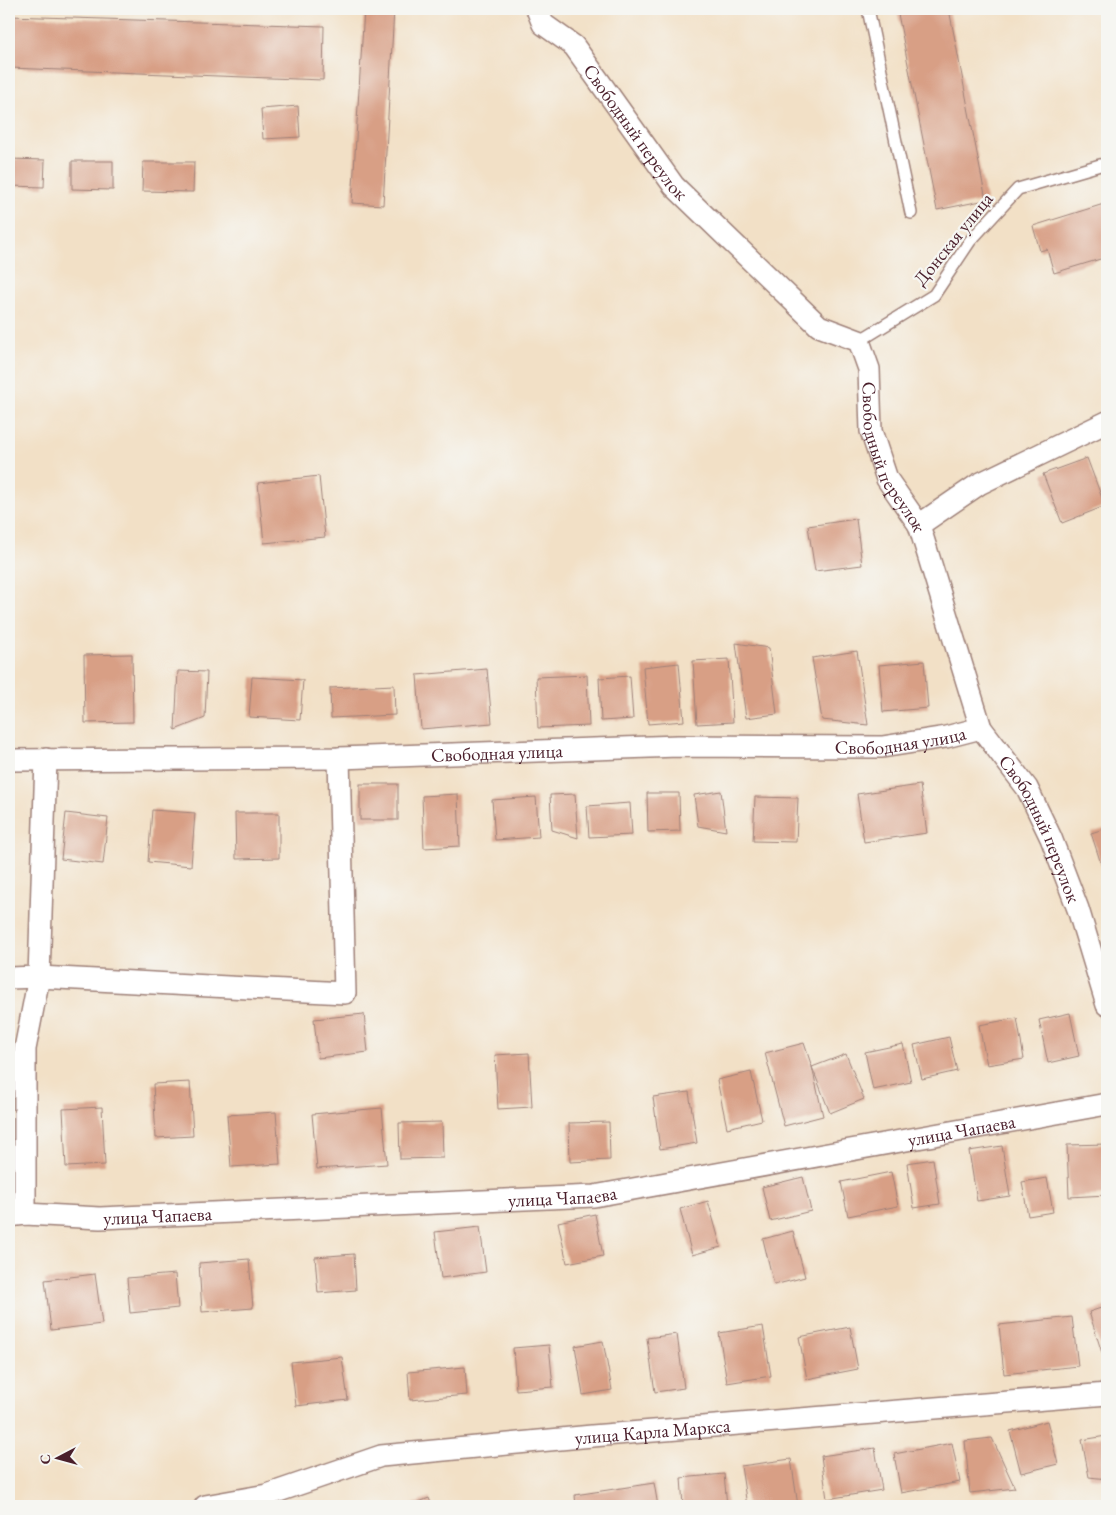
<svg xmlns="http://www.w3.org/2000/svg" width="1116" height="1515" font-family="'EB Garamond',serif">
	<rect width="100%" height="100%" fill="#f6f6f2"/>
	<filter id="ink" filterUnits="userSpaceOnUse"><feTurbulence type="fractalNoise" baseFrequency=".02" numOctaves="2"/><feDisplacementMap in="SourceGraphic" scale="10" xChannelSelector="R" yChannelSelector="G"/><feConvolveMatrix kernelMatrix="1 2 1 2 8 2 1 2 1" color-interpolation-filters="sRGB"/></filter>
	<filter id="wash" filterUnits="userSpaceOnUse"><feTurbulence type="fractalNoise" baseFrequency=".0096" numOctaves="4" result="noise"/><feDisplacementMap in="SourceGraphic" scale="20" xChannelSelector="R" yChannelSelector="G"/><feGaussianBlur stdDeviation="1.12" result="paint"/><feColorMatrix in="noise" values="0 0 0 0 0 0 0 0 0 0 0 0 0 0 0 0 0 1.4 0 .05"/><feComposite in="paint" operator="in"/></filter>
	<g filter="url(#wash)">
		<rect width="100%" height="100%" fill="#f2e0c6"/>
		<g id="blocks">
			<g fill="#d89f85">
				<path d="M364,9H394L383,205L352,203Z"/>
				<path d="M897,9H949L986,200L937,210Z"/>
				<path d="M9,16L324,26L323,80L9,68Z"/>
				<path d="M298,106L300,137L263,139L261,109Z"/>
				<path d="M9,159L45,160L44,187L9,186Z"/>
				<path d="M72,161H113V190L72,189Z"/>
				<path d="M143,162H194L193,192L142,191Z"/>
				<path d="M1107,203V257L1054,273L1047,249L1040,251L1033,226Z"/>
				<path d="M1087,458L1105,506L1062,523L1043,474Z"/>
				<path d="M319,476L325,537L264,543L258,483Z"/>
				<path d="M856,519L862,565L815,571L808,526Z"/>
				<path d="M736,643L769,648L777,714L746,718Z"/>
				<path d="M857,651L868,725L822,720L812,658Z"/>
				<path d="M132,654L133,722L85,723L84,655Z"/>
				<path d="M729,659L733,722L697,724L693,661Z"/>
				<path d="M924,661L928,708L883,712L879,665Z"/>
				<path d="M679,663L684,721L648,724L643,667Z"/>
				<path d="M487,669L492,723L421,729L417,675Z"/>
				<path d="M178,671L207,672L205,718L175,730Z"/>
				<path d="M587,675L589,726L538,728L536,677Z"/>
				<path d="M630,676L633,719L601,721L599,678Z"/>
				<path d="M252,677L303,680L300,720L249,717Z"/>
				<path d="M394,685L395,715L331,718L330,688Z"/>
				<rect x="360" y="784" width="38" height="36"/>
				<path d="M920,785L927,833L864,842L857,794Z"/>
				<path d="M721,791L726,831L698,826L694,795Z"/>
				<path d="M647,793H679L680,831L648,832Z"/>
				<path d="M458,794L460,846L424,848L422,796Z"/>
				<path d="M575,794L578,838L552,830L550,795Z"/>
				<path d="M536,797L539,837L495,840L492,800Z"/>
				<path d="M755,797L798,798L796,842L753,841Z"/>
				<path d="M630,803L632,835L589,837L587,806Z"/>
				<path d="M152,810L195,813L191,866L148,862Z"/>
				<path d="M66,813L108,818L103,864L61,859Z"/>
				<path d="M235,813H279V858L236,859Z"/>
				<path d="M1107,828V882L1091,833Z"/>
				<path d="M1070,1013L1079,1056L1048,1063L1039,1020Z"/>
				<path d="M364,1014L368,1052L318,1058L314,1019Z"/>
				<path d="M1017,1018L1024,1059L987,1065L979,1025Z"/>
				<path d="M949,1037L957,1071L922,1079L914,1045Z"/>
				<path d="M804,1043L812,1067L846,1054L864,1099L830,1113L812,1067L823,1116L784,1126L765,1053Z"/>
				<path d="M903,1044L911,1082L873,1090L865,1052Z"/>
				<path d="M529,1053L532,1107L498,1109L495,1055Z"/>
				<path d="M751,1072L762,1120L727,1128L717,1080Z"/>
				<path d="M190,1082L193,1136L156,1138L153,1084Z"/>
				<path d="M689,1092L697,1143L660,1149L653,1097Z"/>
				<path d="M102,1107L105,1165L66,1167L63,1109Z"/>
				<path d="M382,1108L387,1164L317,1169L312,1114Z"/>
				<path d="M276,1112L280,1164L231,1167L227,1115Z"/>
				<path d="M442,1122L443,1158L400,1159L399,1123Z"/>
				<path d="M609,1122L610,1160L570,1162L569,1123Z"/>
				<path d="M1107,1144V1195L1069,1197L1067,1145Z"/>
				<path d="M1002,1146L1010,1196L977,1201L969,1151Z"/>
				<path d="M933,1159L940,1204L914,1208L907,1163Z"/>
				<path d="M891,1172L898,1206L848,1216L841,1182Z"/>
				<path d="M803,1177L811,1211L770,1221L762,1187Z"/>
				<path d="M1047,1178L1053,1212L1028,1216L1022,1182Z"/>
				<path d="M708,1201L721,1247L692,1255L680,1209Z"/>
				<path d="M595,1214L603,1256L567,1263L558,1222Z"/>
				<path d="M480,1227L486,1272L441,1278L435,1232Z"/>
				<path d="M793,1231L805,1277L774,1285L763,1239Z"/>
				<path d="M354,1254L356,1290L318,1293L315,1257Z"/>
				<path d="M249,1259L253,1308L202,1312L199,1263Z"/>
				<path d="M95,1274L102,1324L51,1330L45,1280Z"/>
				<path d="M175,1274L178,1308L130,1313L127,1278Z"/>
				<path d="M1107,1306V1355L1103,1356L1089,1312Z"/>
				<path d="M1072,1317L1078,1366L1004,1374L999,1325Z"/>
				<path d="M763,1326L771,1376L727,1383L719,1333Z"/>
				<path d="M850,1327L858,1369L807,1379L799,1337Z"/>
				<path d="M677,1334L684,1388L655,1392L647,1338Z"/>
				<path d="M603,1341L612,1390L583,1395L575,1346Z"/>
				<path d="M549,1345L553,1387L516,1390L513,1348Z"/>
				<path d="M342,1357L348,1400L296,1406L291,1362Z"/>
				<path d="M465,1367L467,1395L410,1400L408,1372Z"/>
				<path d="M1047,1421L1058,1464L1021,1473L1010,1431Z"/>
				<path d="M1106,1436L1107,1445V1479L1089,1477L1082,1440Z"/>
				<path d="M992,1438L1015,1488L970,1493L965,1441Z"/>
				<path d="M952,1443L960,1482L901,1493L894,1454Z"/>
				<path d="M875,1448L882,1490L827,1499L821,1456Z"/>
				<path d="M791,1459L798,1506H747L741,1466Z"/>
				<path d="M724,1474L727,1506H683L681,1478Z"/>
				<path d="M654,1483L658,1506H576L575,1495Z"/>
				<path d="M429,1498L432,1506H409Z"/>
			</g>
		</g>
	</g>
	<g filter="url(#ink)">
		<use href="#blocks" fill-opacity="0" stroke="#9e8078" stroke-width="1"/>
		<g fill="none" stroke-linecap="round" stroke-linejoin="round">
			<g stroke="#9e8078" stroke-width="14">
				<g id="service">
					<path d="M868,9L911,213"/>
					<path d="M859,341L934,295L970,241L1018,189L1107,163"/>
				</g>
			</g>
			<g stroke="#9e8078" stroke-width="24">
				<g id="minor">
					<path id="s1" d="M537,9L543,24L574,46L674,186L819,326L859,341L869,369L871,431L887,479L919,525L981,728L1027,788L1051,838L1078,909L1107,1005"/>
					<path d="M919,525L979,484L1107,422"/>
					<path id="s2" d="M9,760L339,758L678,746L882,747L946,737L981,728"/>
					<path d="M9,978L39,977L345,993L339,758"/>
					<path d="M25,1214V1049L39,977L46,759"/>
					<path id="s3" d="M9,1216L25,1214L100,1218L594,1196L1107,1104"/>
					<path id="s4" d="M205,1506L267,1495L381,1456L592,1436L1107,1394"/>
				</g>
			</g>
			<use href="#service" stroke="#fff" stroke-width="11"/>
			<use href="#minor" stroke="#fff" stroke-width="21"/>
		</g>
	</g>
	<g text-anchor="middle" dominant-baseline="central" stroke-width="4.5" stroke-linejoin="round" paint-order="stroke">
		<g font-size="19" fill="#4a1f2b" stroke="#f6f6f2">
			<text stroke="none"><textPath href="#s1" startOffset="160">Свободный переулок</textPath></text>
			<text transform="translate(953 239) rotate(-51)">Донская улица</text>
			<text stroke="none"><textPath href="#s1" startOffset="594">Свободный переулок</textPath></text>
			<text stroke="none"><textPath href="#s2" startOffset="892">Свободная улица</textPath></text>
			<text stroke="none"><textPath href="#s2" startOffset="488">Свободная улица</textPath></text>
			<text stroke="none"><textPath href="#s1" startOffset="999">Свободный переулок</textPath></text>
			<text stroke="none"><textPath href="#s3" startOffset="959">улица Чапаева</textPath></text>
			<text stroke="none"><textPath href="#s3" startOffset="554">улица Чапаева</textPath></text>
			<text stroke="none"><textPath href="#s3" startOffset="149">улица Чапаева</textPath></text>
			<text stroke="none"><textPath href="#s4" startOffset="456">улица Карла Маркса</textPath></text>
		</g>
	</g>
	<rect width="1116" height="1515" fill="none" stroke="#f6f6f2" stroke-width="30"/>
	<g transform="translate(58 1458) rotate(264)" stroke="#f6f6f2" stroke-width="4" paint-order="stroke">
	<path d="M0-4L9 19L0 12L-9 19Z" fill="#4a1f2b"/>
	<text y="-8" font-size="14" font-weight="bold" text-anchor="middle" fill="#4a1f2b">С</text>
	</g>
</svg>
